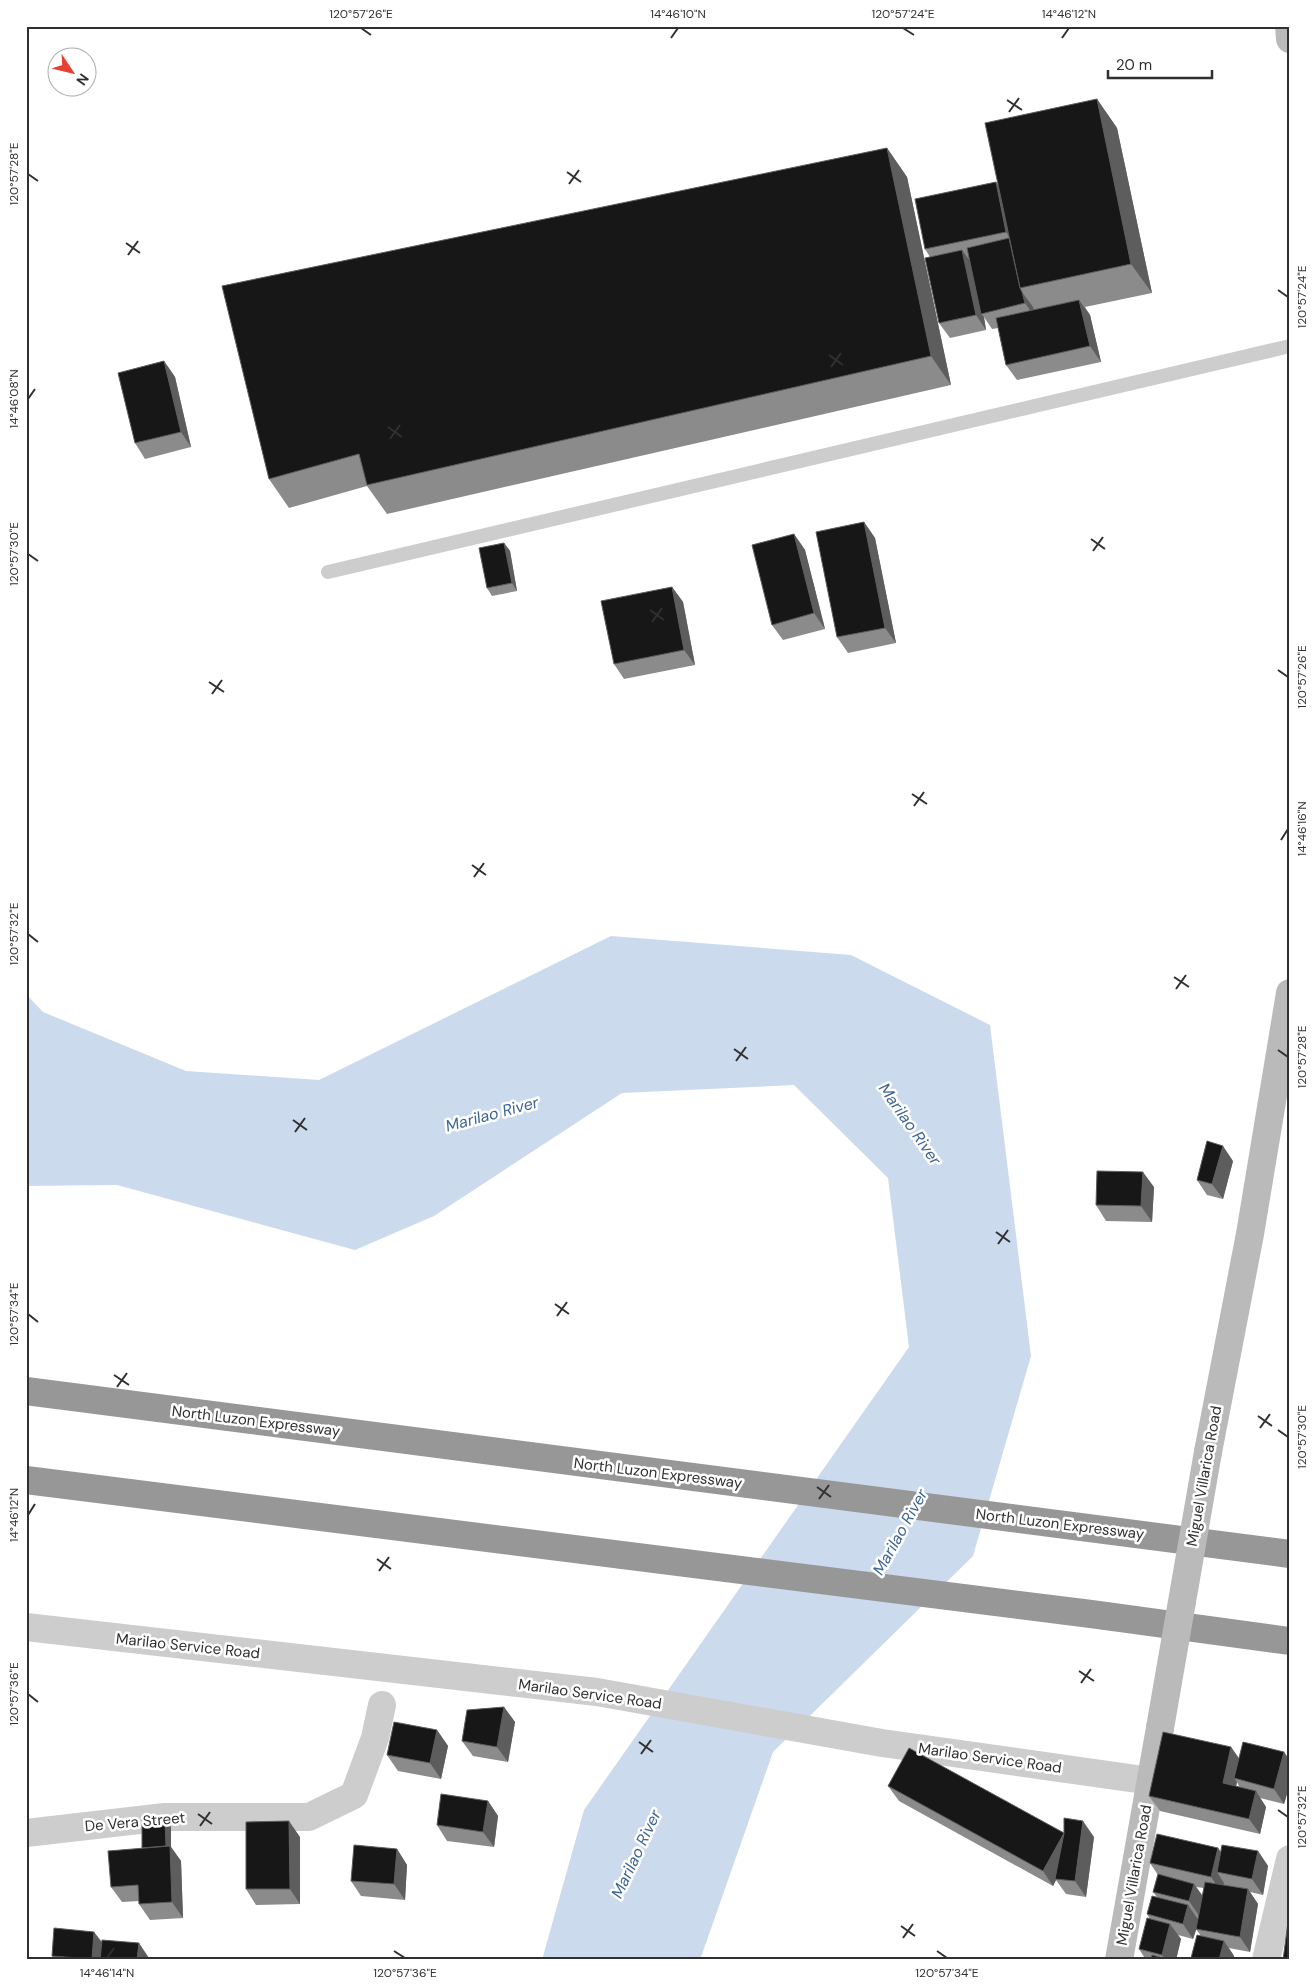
<svg xmlns="http://www.w3.org/2000/svg" width="1316" height="1986" font-family="'DM Sans',sans-serif">
	<rect width="100%" height="100%" fill="#fff"/>
	<path fill="#cbdaed" d="M611,936L851,955L990,1025L1031,1356L973,1556L773,1752L700,1960H542L584,1810L909,1347L888,1178L794,1085L622,1093L434,1216L355,1250L117,1185L26,1186V994L43,1012L186,1071L319,1080Z"/>
	<g fill="none" stroke-linecap="round" stroke-linejoin="round">
		<path stroke="#cdcdcd" stroke-width="14" d="M328,572L1290,346"/>
		<g stroke="#cdcdcd" stroke-width="28">
			<path d="M26,1833L165,1817H309L354,1795L375,1738L382,1705"/>
			<path d="M1266,1960L1290,1859"/>
		</g>
		<path stroke="#cdcdcd" stroke-width="28" d="M26,1627L597,1692L882,1743L1151,1781"/>
		<g stroke="#bababa" stroke-width="28">
			<path d="M1289,26L1290,39"/>
			<path d="M1208,1452L1250,1234L1290,993"/>
			<path d="M1119,1960L1160,1728"/>
		</g>
		<g stroke="#979797" stroke-width="28">
			<path d="M26,1391L1290,1554"/>
			<path d="M26,1480L1091,1614L1290,1641"/>
		</g>
		<path stroke="#bababa" stroke-width="28" d="M1160,1728L1208,1452"/>
	</g>
	<g fill="#8b8b8b" fill-rule="evenodd">
		<path d="M1097,99L1117,128L1152,293L1085,307L1090,315L1101,362L1017,380L1006,365L998,328L992,329L984,317L986,330L950,338L939,323L930,257L925,249L996,182L998,185Z"/>
		<path d="M887,148L907,177L951,385L387,514L367,486L289,508L269,479Z"/>
		<path d="M164,361L175,377L191,447L145,459L135,443Z"/>
		<path d="M864,522L875,538L896,643L848,653L837,637Z"/>
		<path d="M794,534L805,550L825,629L783,640L772,625Z"/>
		<path d="M504,543L510,551L517,591L492,596L487,588Z"/>
		<path d="M672,587L683,602L695,665L624,679L614,664Z"/>
		<path d="M1233,1161L1223,1199L1207,1195L1197,1180Z"/>
		<path d="M1154,1187L1152,1222L1106,1221L1096,1205Z"/>
		<path d="M504,1707L515,1722L508,1762L473,1756L462,1741Z"/>
		<path d="M437,1730L448,1746L441,1779L398,1771L387,1755Z"/>
		<path d="M1231,1747L1239,1758L1284,1752L1290,1761V1784L1284,1804L1260,1798L1266,1807L1260,1834L1160,1811L1149,1796ZM1237,1782L1240,1788L1236,1787Z"/>
		<path d="M888,1786L1064,1833L1094,1837L1086,1897L1066,1894L1056,1880L1053,1886L899,1801Z"/>
		<path d="M488,1801L498,1816L494,1847L447,1841L437,1825Z"/>
		<path d="M165,1819L171,1827V1847L181,1861L183,1918L150,1920L139,1904V1901L122,1902L111,1887Z"/>
		<path d="M300,1837V1904L256,1905L246,1889Z"/>
		<path d="M397,1849L407,1865L405,1900L361,1896L351,1881Z"/>
		<path d="M1258,1851L1268,1866L1263,1895L1250,1892L1258,1904L1250,1952L1229,1948L1234,1956L1233,1960H1191V1958L1201,1936L1196,1929L1197,1927L1193,1939L1178,1935L1181,1939L1176,1960H1146L1139,1949L1150,1919L1147,1914L1157,1897L1153,1892L1158,1875L1150,1863L1221,1852ZM1196,1887L1204,1888L1202,1896Z"/>
		<path d="M94,1932L102,1942L149,1958V1960H55L52,1956Z"/>
	</g>
	<g fill="#5d5d5d">
		<path d="M1097,99L1117,128L1152,293L1131,264Z"/>
		<path d="M887,148L907,177L951,385L931,356Z"/>
		<path d="M996,182L1006,197L1017,247L1006,232Z"/>
		<path d="M962,250L973,265L981,314L984,317L986,330L976,315Z"/>
		<path d="M1022,292L1033,307L1036,319L1025,303Z"/>
		<path d="M1079,300L1090,315L1101,362L1090,346Z"/>
		<path d="M164,361L175,377L191,447L181,432Z"/>
		<path d="M864,522L875,538L896,643L885,628Z"/>
		<path d="M794,534L805,550L825,629L814,613Z"/>
		<path d="M504,543L510,551L517,591L512,583Z"/>
		<path d="M672,587L683,602L695,665L684,650Z"/>
		<path d="M1223,1146L1233,1161L1223,1199L1212,1184Z"/>
		<path d="M1143,1172L1154,1187L1152,1222L1141,1206Z"/>
		<path d="M504,1707L515,1722L508,1762L497,1747Z"/>
		<path d="M437,1730L448,1746L441,1779L430,1763Z"/>
		<path d="M1231,1747L1241,1762L1234,1778L1237,1782L1233,1799L1223,1783Z"/>
		<path d="M1284,1752L1290,1761V1784L1284,1804L1274,1789Z"/>
		<path d="M1256,1791L1266,1807L1260,1834L1249,1819Z"/>
		<path d="M488,1801L498,1816L494,1847L483,1832Z"/>
		<path d="M165,1819L171,1827V1847L181,1861L183,1918L172,1902L166,1850Z"/>
		<path d="M289,1821L300,1837V1904L290,1889Z"/>
		<path d="M1083,1821L1094,1837L1086,1897L1075,1881Z"/>
		<path d="M1064,1833L1055,1879L1056,1880L1053,1886L1043,1871Z"/>
		<path d="M1218,1848L1229,1863L1217,1872L1224,1883L1222,1893L1211,1877Z"/>
		<path d="M397,1849L407,1865L405,1900L394,1884Z"/>
		<path d="M1258,1851L1268,1866L1263,1895L1252,1879Z"/>
		<path d="M1194,1884L1205,1899L1200,1917L1189,1901Z"/>
		<path d="M1248,1889L1258,1904L1250,1952L1240,1937Z"/>
		<path d="M1188,1905L1199,1921L1193,1939L1183,1924Z"/>
		<path d="M1170,1924L1181,1939L1176,1960H1165L1162,1955Z"/>
		<path d="M94,1932L105,1947L104,1960L92,1959Z"/>
		<path d="M1224,1941L1234,1956L1233,1960H1219Z"/>
		<path d="M139,1943L149,1958V1960H137Z"/>
	</g>
	<g fill="#171717" stroke="#5d5d5d">
		<path d="M1097,99L1131,264L1020,288L985,123Z"/>
		<path d="M887,148L931,356L367,485L359,454L269,479L222,286Z"/>
		<path d="M996,182L1006,232L925,249L915,199Z"/>
		<path d="M1009,238L1020,288L1022,292L1025,303L981,314L967,248Z"/>
		<path d="M962,250L976,315L939,323L925,258Z"/>
		<path d="M1079,300L1090,346L1006,365L996,318Z"/>
		<path d="M164,361L181,432L135,443L118,373Z"/>
		<path d="M864,522L885,628L837,637L816,532Z"/>
		<path d="M794,534L814,613L772,625L752,545Z"/>
		<path d="M504,543L512,583L487,588L479,548Z"/>
		<path d="M672,587L684,650L614,664L601,601Z"/>
		<path d="M1207,1141L1223,1146L1212,1184L1197,1180Z"/>
		<path d="M1097,1171L1143,1172L1141,1206L1096,1205Z"/>
		<path d="M504,1707L497,1747L462,1741L467,1710Z"/>
		<path d="M394,1722L437,1730L430,1763L387,1755Z"/>
		<path d="M1163,1732L1231,1747L1223,1783L1256,1791L1249,1819L1149,1796Z"/>
		<path d="M1243,1742L1284,1752L1274,1789L1234,1778Z"/>
		<path d="M909,1748L1064,1833V1818L1083,1821L1075,1881L1055,1879L1064,1833L1043,1871L888,1786Z"/>
		<path d="M441,1794L488,1801L483,1832L437,1825Z"/>
		<path d="M165,1819L166,1846L142,1848V1820Z"/>
		<path d="M289,1821L290,1889H246V1822Z"/>
		<path d="M1157,1834L1218,1848L1211,1877L1150,1863Z"/>
		<path d="M354,1845L397,1849L394,1884L351,1881Z"/>
		<path d="M1222,1845L1258,1851L1252,1879L1217,1872Z"/>
		<path d="M170,1846L172,1902L139,1904L138,1885L111,1887L108,1851Z"/>
		<path d="M1158,1874L1194,1884L1189,1901L1153,1892Z"/>
		<path d="M1205,1882L1248,1889L1240,1937L1196,1929Z"/>
		<path d="M1152,1896L1188,1905L1183,1924L1147,1914Z"/>
		<path d="M1290,1907V1960H1283Z"/>
		<path d="M1147,1918L1170,1924L1162,1955L1139,1949Z"/>
		<path d="M54,1928L94,1932L92,1959L52,1956Z"/>
		<path d="M1197,1935L1224,1941L1219,1960H1196L1191,1958Z"/>
		<path d="M102,1940L139,1943L137,1960H100Z"/>
		<path d="M1152,1955L1170,1960H1151Z"/>
	</g>
	<path fill="none" stroke="#303030" stroke-width="2" d="M361,28L371,35M903,28L914,35M671,38L678,28M1062,38L1069,28M1007,100L1022,110M1009,112L1019,98M567,172L581,182M28,174L38,181M569,184L579,170M126,243L140,253M128,255L138,241M1278,290L1288,297M829,355L843,365M831,367L841,353M28,399L35,389M388,427L402,437M390,439L400,425M1091,539L1105,549M1093,551L1103,537M28,554L38,561M650,610L664,620M652,622L662,608M1278,670L1288,677M209,682L224,692M212,694L222,680M912,794L927,804M914,806L924,792M1281,840L1288,829M472,865L486,875M474,877L484,863M28,934L38,942M1174,977L1189,987M1176,989L1186,975M734,1049L748,1059M1278,1050L1288,1057M736,1061L746,1047M293,1120L307,1130M295,1132L305,1118M996,1232L1010,1242M998,1244L1008,1230M555,1304L569,1314M28,1314L38,1322M557,1316L567,1302M114,1375L129,1385M117,1387L127,1373M1258,1416L1272,1426M1260,1428L1270,1414M1278,1430L1288,1437M817,1487L831,1497M819,1499L829,1485M28,1515L35,1504M377,1559L391,1569M379,1571L389,1557M1079,1671L1094,1681M1081,1683L1091,1669M28,1694L38,1702M639,1742L653,1752M641,1754L651,1740M1278,1810L1288,1817M198,1814L212,1824M200,1826L210,1812M901,1926L915,1936M903,1938L913,1924M394,1951L405,1958M937,1951L947,1958M107,1958L114,1948"/>
	<g text-anchor="middle" dominant-baseline="central" stroke-width="5" stroke-linejoin="round" paint-order="stroke">
		<g font-size="15" fill="#303030" stroke="#fff">
			<text transform="translate(256 1421) rotate(7)">North Luzon Expressway</text>
			<text transform="translate(658 1473) rotate(7)">North Luzon Expressway</text>
			<text transform="translate(1204 1476) rotate(-80)">Miguel Villarica Road</text>
			<text transform="translate(1060 1524) rotate(7)">North Luzon Expressway</text>
			<text transform="translate(188 1646) rotate(6)">Marilao Service Road</text>
			<text transform="translate(590 1694) rotate(8)">Marilao Service Road</text>
			<text transform="translate(990 1758) rotate(8)">Marilao Service Road</text>
			<text transform="translate(135 1822) rotate(-5)">De Vera Street</text>
			<text transform="translate(1134 1875) rotate(-80)">Miguel Villarica Road</text>
		</g>
		<g font-size="16" font-style="italic" fill="#3d6594" stroke="#fff">
			<text transform="translate(492 1114) rotate(-15)">Marilao River</text>
			<text transform="translate(910 1124) rotate(55)">Marilao River</text>
			<text transform="translate(900 1532) rotate(-61)">Marilao River</text>
			<text transform="translate(636 1854) rotate(-65)">Marilao River</text>
		</g>
	</g>
	<rect width="1316" height="1986" fill="none" stroke="#ffffff" stroke-width="55"/>
	<g transform="translate(72 72) rotate(125)"><circle r="24" fill="#ffffff" stroke="#acacac"/>
	<path d="M0-4L9 19L0 12L-9 19Z" fill="#e74132"/>
	<text y="-8" font-size="14" font-weight="bold" text-anchor="middle" fill="#303030">N</text>
	</g>
	<path d="M1108 70v8h104v-8" fill="none" stroke="#303030" stroke-width="2.5"/>
	<text x="1116" y="70" font-size="15" fill="#303030" stroke="#ffffff" stroke-width="4" paint-order="stroke">20 m</text>
	<rect x="28" y="28" width="1260" height="1930" fill="none" stroke="#303030" stroke-width="2"/>
	<g font-size="12" text-anchor="middle" fill="#303030">
		<text x="361" y="18">120°57'26"E</text>
		<text x="678" y="18">14°46'10"N</text>
		<text x="903" y="18">120°57'24"E</text>
		<text x="1069" y="18">14°46'12"N</text>
		<text transform="translate(14 174) rotate(-90)" y="4">120°57'28"E</text>
		<text transform="translate(1302 297) rotate(-90)" y="4">120°57'24"E</text>
		<text transform="translate(14 399) rotate(-90)" y="4">14°46'08"N</text>
		<text transform="translate(14 554) rotate(-90)" y="4">120°57'30"E</text>
		<text transform="translate(1302 677) rotate(-90)" y="4">120°57'26"E</text>
		<text transform="translate(1302 829) rotate(-90)" y="4">14°46'16"N</text>
		<text transform="translate(14 934) rotate(-90)" y="4">120°57'32"E</text>
		<text transform="translate(1302 1057) rotate(-90)" y="4">120°57'28"E</text>
		<text transform="translate(14 1314) rotate(-90)" y="4">120°57'34"E</text>
		<text transform="translate(1302 1437) rotate(-90)" y="4">120°57'30"E</text>
		<text transform="translate(14 1515) rotate(-90)" y="4">14°46'12"N</text>
		<text transform="translate(14 1694) rotate(-90)" y="4">120°57'36"E</text>
		<text transform="translate(1302 1817) rotate(-90)" y="4">120°57'32"E</text>
		<text x="107" y="1977">14°46'14"N</text>
		<text x="405" y="1977">120°57'36"E</text>
		<text x="947" y="1977">120°57'34"E</text>
	</g>
</svg>
